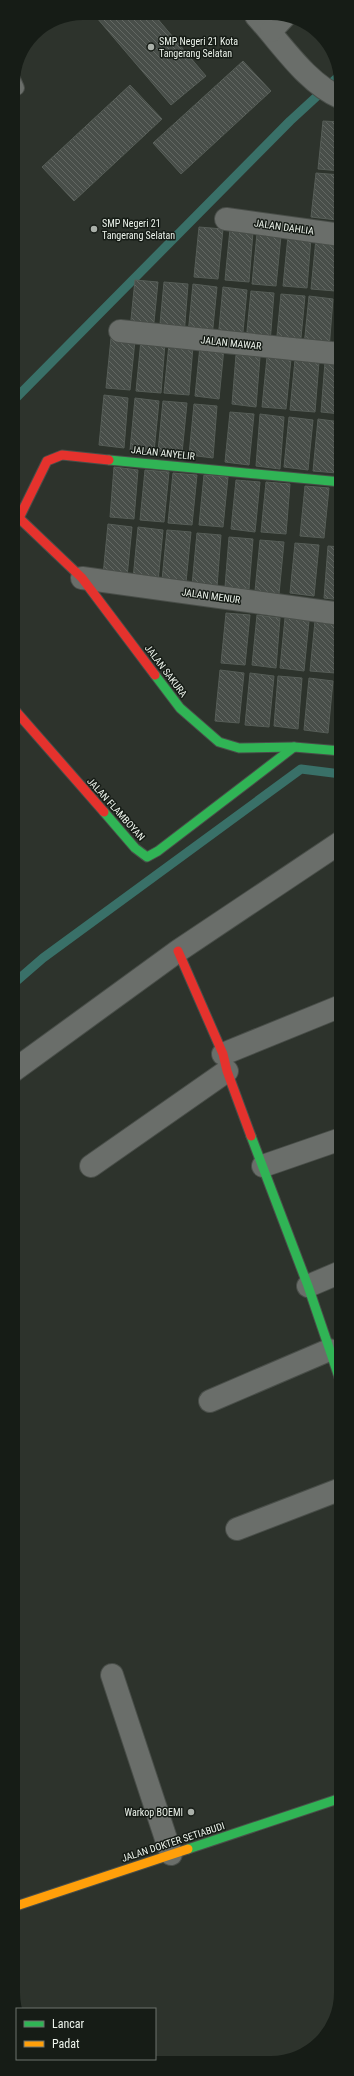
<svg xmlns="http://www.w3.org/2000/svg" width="354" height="2076" font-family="'Roboto Condensed',sans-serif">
	<defs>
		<pattern id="building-back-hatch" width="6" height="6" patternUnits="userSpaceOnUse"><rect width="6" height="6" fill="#484e49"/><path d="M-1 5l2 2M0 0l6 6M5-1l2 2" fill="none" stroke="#636863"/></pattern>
	</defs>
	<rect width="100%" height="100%" fill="#2d332c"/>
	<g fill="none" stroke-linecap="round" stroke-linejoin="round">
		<g stroke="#397068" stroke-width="9">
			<path d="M13,401L290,121L340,75"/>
			<path d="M13,984L43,958L301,769L341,774"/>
		</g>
	</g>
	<g fill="url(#building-back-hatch)" stroke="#565d57">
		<path d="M156,17L206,76L171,105L97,18Z"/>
		<path d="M243,61L271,91L181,174L153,143Z"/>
		<path d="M130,85L162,119L74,201L42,167Z"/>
		<path d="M323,121L341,122V171L318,169Z"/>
		<path d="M316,173L341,175L337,220L311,217Z"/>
		<path d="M199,227L223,229L218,279L194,277Z"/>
		<path d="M230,229L253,232L249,282L225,280Z"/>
		<path d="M257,234L281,236L276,286L252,284Z"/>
		<path d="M288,236L311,238L307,288L283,286Z"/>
		<path d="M316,239L340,242L335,291L311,289Z"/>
		<path d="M135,280L158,282L153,332L130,329Z"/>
		<path d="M164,282L188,284L184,336L159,334Z"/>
		<path d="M193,284L217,287L212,337L188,334Z"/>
		<path d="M223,287L247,290L242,342L218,339Z"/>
		<path d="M251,291L274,293L270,343L246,341Z"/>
		<path d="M281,294L305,296L300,348L276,346Z"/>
		<path d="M309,296L333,299L329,349L304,346Z"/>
		<path d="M340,299H341V351H335Z"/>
		<path d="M111,338L135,340L130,390L106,388Z"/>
		<path d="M141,340L165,343L161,393L136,391Z"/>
		<path d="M169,344L193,346L189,395L164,393Z"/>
		<path d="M200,346L224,348L219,399L195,396Z"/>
		<path d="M236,355L260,357L256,407L232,404Z"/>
		<path d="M267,357L291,359L286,409L262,407Z"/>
		<path d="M295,360L319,362L315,412L290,410Z"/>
		<path d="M325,362L341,364V414L321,412Z"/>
		<path d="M104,395L128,398L124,448L99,445Z"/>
		<path d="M135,398L159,401L154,452L130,450Z"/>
		<path d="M163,401L187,403L182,453L158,451Z"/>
		<path d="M194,404L217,406L213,458L189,455Z"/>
		<path d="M230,412L254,414L249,465L225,462Z"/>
		<path d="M260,414L284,417L280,469L256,466Z"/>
		<path d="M289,417L313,420L308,470L284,467Z"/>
		<path d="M318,419L341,422L337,473L313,471Z"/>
		<path d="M114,467L138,470L134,519L110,517Z"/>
		<path d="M145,470L169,472L164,522L140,520Z"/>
		<path d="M173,473L197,475L192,525L168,523Z"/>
		<path d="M204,475L228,477L223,527L199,525Z"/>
		<path d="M236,480L260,482L255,532L231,529Z"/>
		<path d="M266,482L290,484L286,534L261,532Z"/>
		<path d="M305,486L329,488L324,538L300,536Z"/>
		<path d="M339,491H341V542L335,541Z"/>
		<path d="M108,524L132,527L127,577L103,575Z"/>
		<path d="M138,527L163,530L158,582L133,579Z"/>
		<path d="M167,530L191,532L186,582L162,580Z"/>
		<path d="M197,533L221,535L217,587L192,585Z"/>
		<path d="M229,537L253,539L249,589L225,587Z"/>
		<path d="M260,540L284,542L279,594L255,591Z"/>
		<path d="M295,543L319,545L314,596L290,593Z"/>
		<path d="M328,546L341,547V600L324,598Z"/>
		<path d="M226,613L250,615L245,665L221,663Z"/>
		<path d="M257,615L280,618L276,668L252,665Z"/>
		<path d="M285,618L309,621L304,671L280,668Z"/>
		<path d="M315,621L339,623L335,673L310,671Z"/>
		<path d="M220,670L244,673L239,723L215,721Z"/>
		<path d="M250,673L274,676L269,727L245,725Z"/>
		<path d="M278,676L302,678L298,729L274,726Z"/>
		<path d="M309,678L333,681L328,733L304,730Z"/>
	</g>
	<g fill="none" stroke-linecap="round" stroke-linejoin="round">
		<g stroke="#494e49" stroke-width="16">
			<path id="lane" d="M13,79L17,88"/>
		</g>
		<g stroke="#494e49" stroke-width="24">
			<g id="street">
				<path d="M256,16C281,43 306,83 341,98"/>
				<path d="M271,31L286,15"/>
				<path d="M226,219L341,235"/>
				<path d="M120,331L341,354"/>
				<path d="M82,578L341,614"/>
				<path d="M223,1054L341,1006"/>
				<path d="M13,1071L178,951L341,842"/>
				<path d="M91,1166L227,1071"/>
				<path d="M263,1166L341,1139"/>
				<path d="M308,1286L341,1272"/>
				<path d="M210,1401L329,1350"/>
				<path d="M237,1529L341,1489"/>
				<path d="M112,1675L171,1854"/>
			</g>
		</g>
		<g stroke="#494e49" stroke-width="11">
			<g id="fast">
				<path d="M109,460L341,482"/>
				<path d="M155,675L180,708L219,742L239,748L294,747L341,751"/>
				<path d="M104,812L135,848L147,857L158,851L294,747"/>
				<path d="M251,1136L308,1286L341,1383"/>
				<path d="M188,1849L341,1798"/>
			</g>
		</g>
		<g stroke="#494e49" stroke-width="11">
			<path id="slow" d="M13,1907L188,1849"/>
		</g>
		<g stroke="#494e49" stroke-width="11">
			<g id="jam">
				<path d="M19,518L82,578L155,675"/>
				<path d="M13,522L19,518L47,461L62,455L109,460"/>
				<path d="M13,708L104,812"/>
				<path d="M178,951L223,1054L227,1071L251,1136"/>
			</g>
		</g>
		<use href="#lane" stroke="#6a6e6a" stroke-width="14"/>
		<use href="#street" stroke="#6a6e6a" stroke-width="22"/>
		<use href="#fast" stroke="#30b455" stroke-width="9"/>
		<use href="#slow" stroke="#ff9f0a" stroke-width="9"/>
		<use href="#jam" stroke="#e5322d" stroke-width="9"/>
	</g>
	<g fill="#aab0a9" stroke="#161c16" stroke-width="1.5">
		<circle cx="151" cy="47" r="4"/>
		<circle cx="94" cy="229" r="4"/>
		<circle cx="191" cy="1812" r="4"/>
	</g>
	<g text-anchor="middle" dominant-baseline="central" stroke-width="3" stroke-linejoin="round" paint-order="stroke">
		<g font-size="10" fill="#edf4ec" stroke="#161c16" text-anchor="start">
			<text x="159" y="41">SMP Negeri 21 Kota<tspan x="159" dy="12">Tangerang Selatan</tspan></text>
			<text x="102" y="223">SMP Negeri 21<tspan x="102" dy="12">Tangerang Selatan</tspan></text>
			<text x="183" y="1812" text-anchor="end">Warkop BOEMI</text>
		</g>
		<g font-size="10" fill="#edf4ec" stroke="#161c16">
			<text transform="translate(284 227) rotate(8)">JALAN DAHLIA</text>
			<text transform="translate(231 343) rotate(6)">JALAN MAWAR</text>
			<text transform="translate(163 453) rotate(6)">JALAN ANYELIR</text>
			<text transform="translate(211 596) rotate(8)">JALAN MENUR</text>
			<text transform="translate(166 671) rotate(53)">JALAN SAKURA</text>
			<text transform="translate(116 809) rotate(48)">JALAN FLAMBOYAN</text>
			<text transform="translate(173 1842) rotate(-18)">JALAN DOKTER SETIABUDI</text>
		</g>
	</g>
	<path d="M0 0H354V2076H0ZM83 20H271A63 63 0 0 1 334 83V1993A63 63 0 0 1 271 2056H83A63 63 0 0 1 20 1993V83A63 63 0 0 1 83 20Z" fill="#161c16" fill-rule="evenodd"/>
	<rect x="16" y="2008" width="140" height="52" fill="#161c16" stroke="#6c726c"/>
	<rect x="24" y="2021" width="20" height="6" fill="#30b455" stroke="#6c726c"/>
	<text x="52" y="2028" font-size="12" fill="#edf4ec">Lancar</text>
	<rect x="24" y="2041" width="20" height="6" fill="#ff9f0a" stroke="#6c726c"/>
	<text x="52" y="2048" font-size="12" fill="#edf4ec">Padat</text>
</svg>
